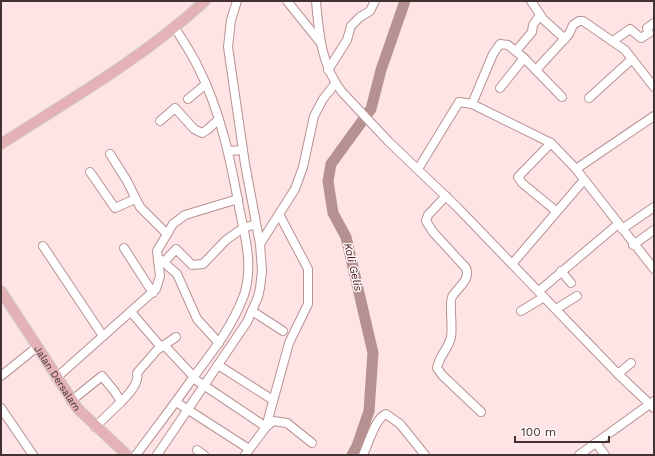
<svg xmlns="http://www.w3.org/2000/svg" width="655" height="456" font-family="'Work Sans',sans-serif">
	<rect width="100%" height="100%" fill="#fee4e5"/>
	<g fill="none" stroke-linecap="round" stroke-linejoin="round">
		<path stroke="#b69192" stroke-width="11" d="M352,455L357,446L369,411L373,353L346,237L333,213L328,181L331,164L371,109L381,70L405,1"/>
		<g stroke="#b99293" stroke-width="10">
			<g id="minor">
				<path d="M287,1L320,42"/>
				<path d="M316,1C319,34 321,65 342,92L389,142L457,207L618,374L654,408"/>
				<path d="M531,1L543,19L565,39"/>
				<path d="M613,41L630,29L641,38L649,33L647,28L654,23"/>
				<path d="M516,51L532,32L533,25L540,15"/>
				<path d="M328,70L347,40L351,26L360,17L370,11L375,1"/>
				<path d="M536,70L569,34L573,25L579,21H583L625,50L654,87"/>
				<path d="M500,88L524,58L562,97"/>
				<path d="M589,98L632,59"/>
				<path d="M188,99L206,84"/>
				<path d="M472,104L493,54L500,44L508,45L524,58"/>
				<path d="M160,121L175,108L194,129L202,133L207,130L219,119"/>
				<path d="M551,143L518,177L522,183L556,211"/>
				<path d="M228,151L243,150"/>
				<path d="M110,154L127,181L140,207L167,234"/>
				<path d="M418,169L459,102L472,104L551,143L576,169L654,269"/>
				<path d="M576,169L654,116"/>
				<path d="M90,172L115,208L135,199"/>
				<path d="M446,196L428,215L426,221L433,232L466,268C471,280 457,288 452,297C449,302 453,328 451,337C449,348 439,356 437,368L442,375L481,412"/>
				<path d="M622,229L654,207"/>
				<path d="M260,244L295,189L303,167L314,116L323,99L335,84"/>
				<path d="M633,245L654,230"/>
				<path d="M43,246L103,336"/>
				<path d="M124,248L153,293"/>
				<path d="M161,260L177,274L197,319L219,343"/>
				<path d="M164,262L176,249L192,265L203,264L226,240L243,228L256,224"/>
				<path d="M512,264L584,180"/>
				<path d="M561,271L571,283"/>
				<path d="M539,291L618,224"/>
				<path d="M556,309L577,296"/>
				<path d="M252,311L283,331"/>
				<path d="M521,311L544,297"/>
				<path d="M131,312L161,347"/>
				<path d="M164,345L194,377"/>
				<path d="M218,365L273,400"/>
				<path d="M618,374L631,363"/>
				<path d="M1,376L37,347"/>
				<path d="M56,378L156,289L160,276L157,251L173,224L185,215L238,199"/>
				<path d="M193,378L266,427L289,343L308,304V269L279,214"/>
				<path d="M71,401L102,376L115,392L121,402L95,427"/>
				<path d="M121,402C127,396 140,383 137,373L157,350L176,337"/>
				<path d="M176,402L249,449"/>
				<path d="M1,408L33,455"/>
				<path d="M596,443L605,455"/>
				<path d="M197,450L204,455"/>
				<path d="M136,455C156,428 176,402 195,375C214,350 233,325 244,295C253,268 246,239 240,212C231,162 221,112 198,67C192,54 183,41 175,28"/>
				<path d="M157,455L247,322L258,297L260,288L262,271L260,244L245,164L228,47L231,20L237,1"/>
				<path d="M245,455L266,427L273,421L287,423L312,443"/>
				<path d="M363,455C368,445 375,418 386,414L400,424L425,455"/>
				<path d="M579,455L654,401"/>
			</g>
		</g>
		<g stroke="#d2cece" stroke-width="12">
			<g id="major">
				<path d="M1,144C71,99 144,57 205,1"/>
				<path id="s1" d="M1,291L78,409L127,455"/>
			</g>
		</g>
		<use href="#minor" stroke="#fff" stroke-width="8"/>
		<use href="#major" stroke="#e4b2b6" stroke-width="10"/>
	</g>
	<g text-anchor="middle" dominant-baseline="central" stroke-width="3" stroke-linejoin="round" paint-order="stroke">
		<g font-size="10" fill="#433233" stroke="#fff6f6">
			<text stroke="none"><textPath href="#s1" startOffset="104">Jalan Dersalam</textPath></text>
		</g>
		<g font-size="11" font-style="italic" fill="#47161d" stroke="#fff6f6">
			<text transform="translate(353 267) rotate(77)">Kali Gelis</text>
		</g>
	</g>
	<rect width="655" height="456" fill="none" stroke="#433233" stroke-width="4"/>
	<path d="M515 436v6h94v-6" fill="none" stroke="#433233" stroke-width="2"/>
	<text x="521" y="436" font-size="12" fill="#433233" stroke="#fff6f6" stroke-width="3" paint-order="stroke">100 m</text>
</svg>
